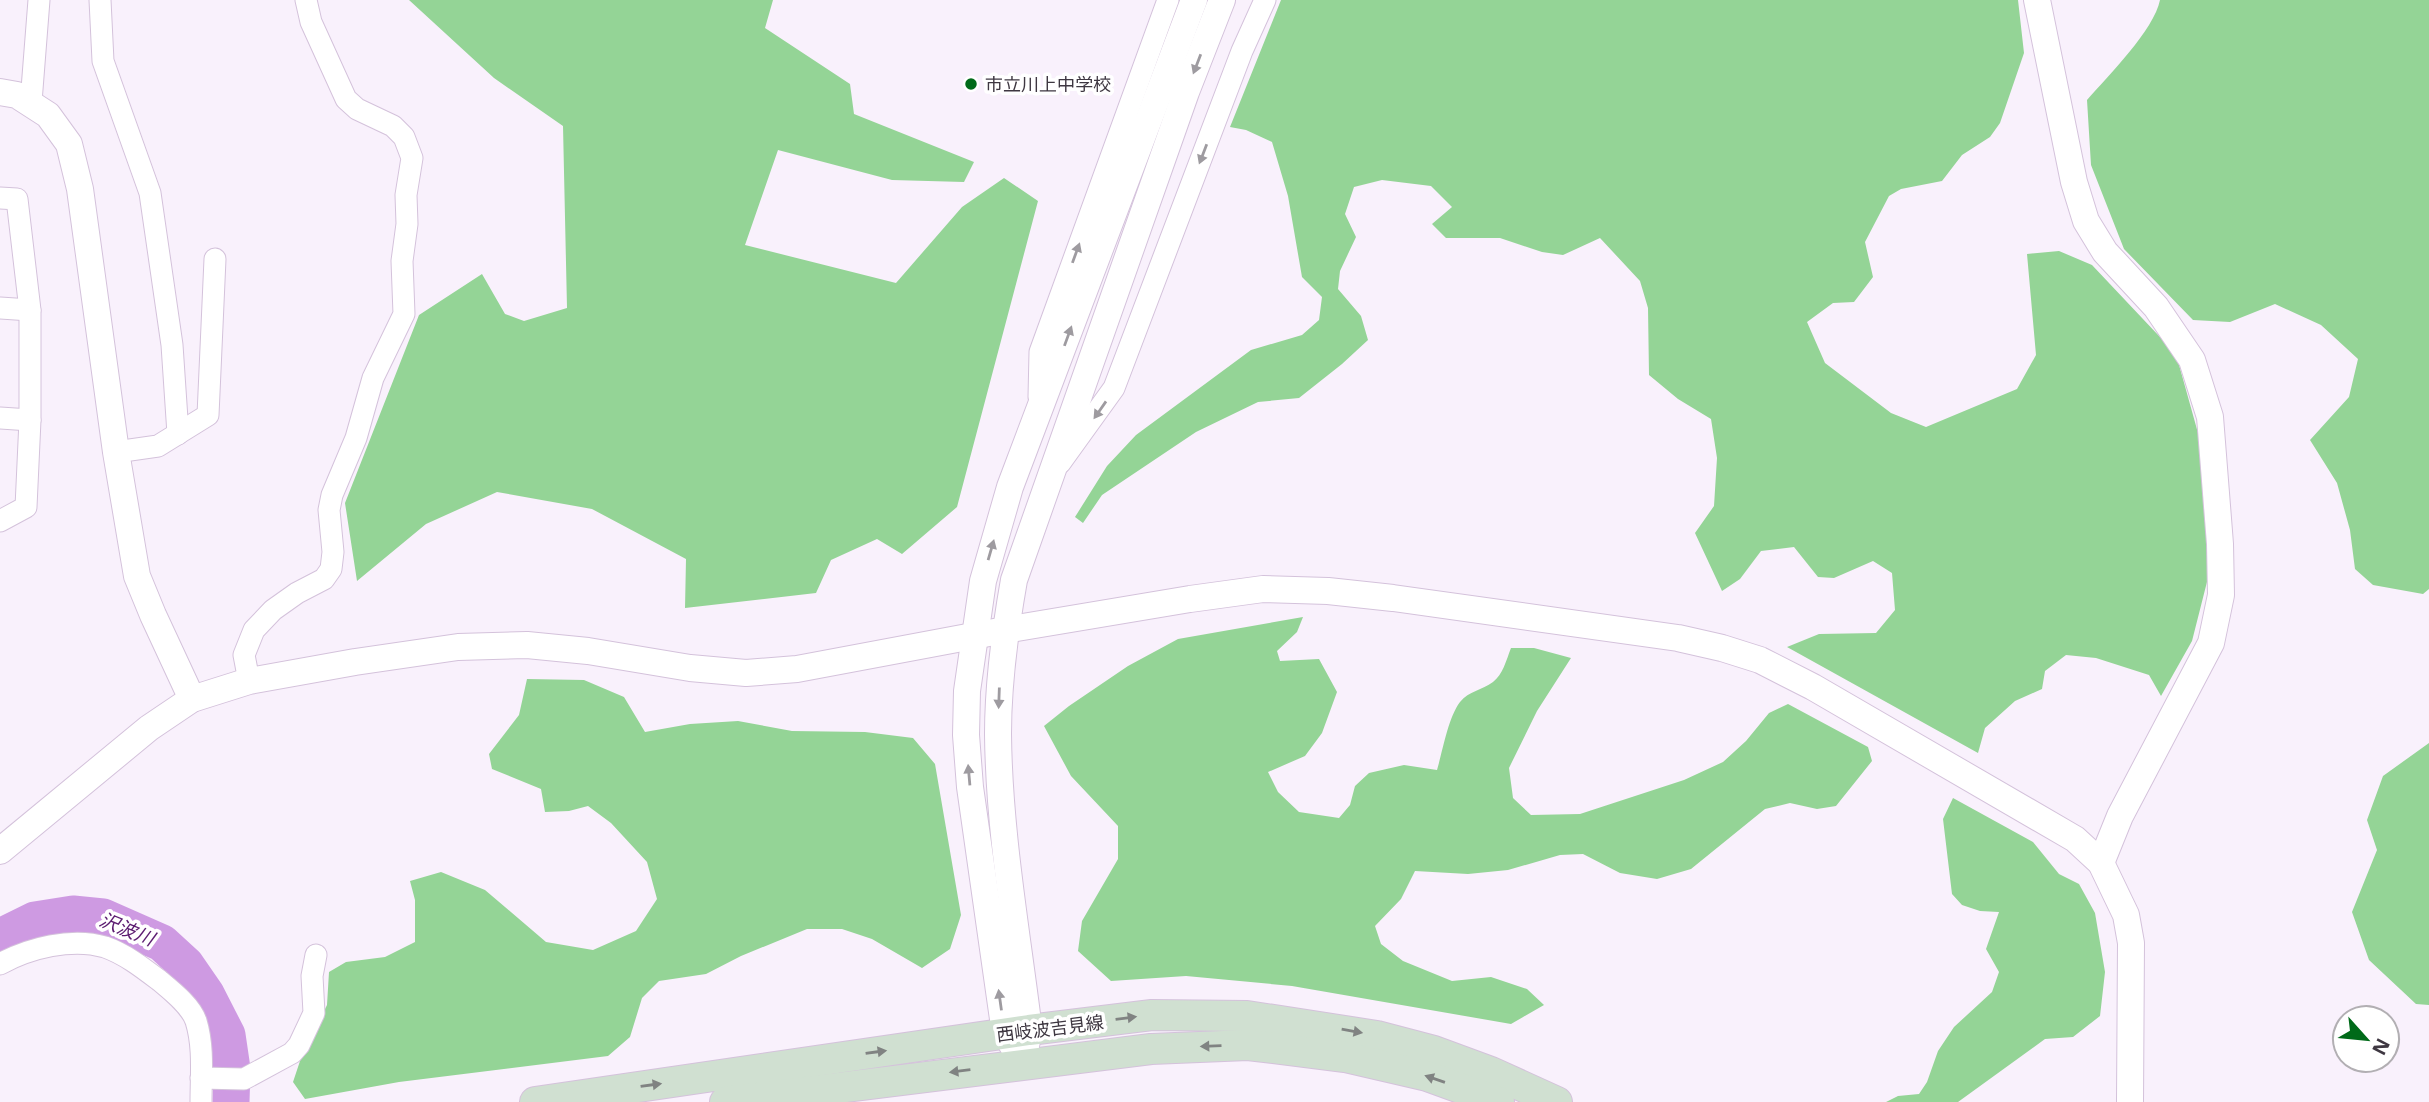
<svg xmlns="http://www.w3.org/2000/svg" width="2429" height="1102" font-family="'Noto Sans','Noto Sans JP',sans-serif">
	<rect width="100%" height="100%" fill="#f9f1fc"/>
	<g fill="#94d496">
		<path d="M409,0H773L765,28L850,84L854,114L974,162L964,182L892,180L778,150L745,245L896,283L962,207L1004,178L1038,201L957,507L902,554L877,539L831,560L816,593L685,608L686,559L592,509L497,492L426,524L357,581L345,503L419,315L482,274L505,314L524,321L567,308L563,126L494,78Z"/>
		<path d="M1281,0H2018L2024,53L2000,123L1990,137L1962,155L1942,181L1901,189L1889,196L1865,242L1873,277L1854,302L1833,303L1807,322L1825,363L1891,413L1926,427L2017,389L2036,355L2027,254L2059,251L2092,265L2176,354L2198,433L2209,574L2192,641L2161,696L2149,675L2096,658L2066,655L2045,671L2042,689L2015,701L1985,728L1978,753L1787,647L1819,634L1876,633L1895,610L1892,573L1873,561L1834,578L1818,577L1794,547L1761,551L1740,579L1722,591L1695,533L1714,506L1717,458L1711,419L1678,399L1649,375L1648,308L1640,281L1600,238L1563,255L1542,252L1500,238H1446L1432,224L1452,207L1431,186L1382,180L1354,187L1345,214L1356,237L1340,271L1338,289L1361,316L1368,340L1342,364L1299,398L1258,402L1196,432L1102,495L1083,523L1075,517L1107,466L1136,435L1251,350L1302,335L1319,320L1322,297L1302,277L1288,196L1272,142L1246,130L1230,127Z"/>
		<path d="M2160,0H2429V589L2423,594L2373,585L2355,569L2350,530L2337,483L2310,440L2349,397L2358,359L2321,325L2275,304L2230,322L2193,320L2124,249L2091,165L2087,100C2108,76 2154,30 2160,0Z"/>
		<path d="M1303,617L1297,632L1277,651L1280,661L1319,659L1337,692L1322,733L1305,756L1268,772L1278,792L1299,812L1339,818L1350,805L1355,786L1369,773L1404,765L1437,770C1443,750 1448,718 1460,702C1469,691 1482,690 1493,682C1503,674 1506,661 1511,648H1534L1571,658L1537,711L1509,768L1513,798L1531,815L1580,814L1684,780L1723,762L1746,741L1769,713L1788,704L1868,747L1872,761L1836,806L1817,809L1790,803L1765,809L1691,869L1657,879L1620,873L1583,854L1560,855L1508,870L1468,874L1415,871L1401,899L1375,926L1381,944L1403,961L1452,981L1491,977L1527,989L1544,1005L1511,1024L1292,986L1186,976L1111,981L1078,951L1082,921L1118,859V826L1071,776L1044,726L1069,706L1128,666L1178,639Z"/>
		<path d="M527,679L584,680L624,697L645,732L690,724L738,721L792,731L865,732L913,738L935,764L961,915L950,949L922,968L872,939L842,929H807L741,956L706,974L659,981L642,998L630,1037L608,1056L399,1082L305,1099L293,1082L301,1058L327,1005L329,972L346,962L385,957L415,942V900L410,881L441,872L485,890L546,942L593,950L636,931L657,899L647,862L611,823L588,806L569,811L545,812L541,789L492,769L489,754L519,715Z"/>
		<path d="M2429,743V1005L2416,1004L2369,960L2352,912L2377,850L2367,820L2383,776Z"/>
		<path d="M1953,798L2033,842L2059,874L2079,884L2095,913L2105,972L2100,1016L2073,1037L2045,1039L1958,1102H1886L1898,1096L1919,1094L1927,1082L1938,1051L1954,1027L1992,992L1999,972L1986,949L1999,912L1980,911L1962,905L1952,894L1943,819Z"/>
	</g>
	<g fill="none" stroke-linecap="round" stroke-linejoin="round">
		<path stroke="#ce9ae2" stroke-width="37" d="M0,937L35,920L73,914L103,917L162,943L186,965L206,994L227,1035L232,1069L231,1102"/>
		<g stroke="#d4c2db" stroke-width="23">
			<g id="minor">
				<path d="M100,0L103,61L150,193L172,345L178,434"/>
				<path d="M31,102L39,0"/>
				<path d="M0,198L17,199L30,310V420L26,507L0,521"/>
				<path d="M0,308L30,310"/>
				<path d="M1039,397L1040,352L1168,0"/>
				<path d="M0,418L30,420"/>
				<path d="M116,452L158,446L208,415L215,259"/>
				<path d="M1060,463L1114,388L1242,51L1265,0"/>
				<path d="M249,681L244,655L254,630L273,610L297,593L324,579L331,569L333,552L329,510L332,495L356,438L373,378L404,314L402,261L407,224L406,195L412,158L404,137L393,126L357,109L346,99L311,22L306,0"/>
				<path d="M0,964C29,948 72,937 105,947C125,954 143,968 160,981C172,991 191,1006 196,1021C204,1047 201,1075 201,1102"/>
				<path d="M201,1078L244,1079L292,1053L299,1045L314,1013L312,976L316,955"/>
			</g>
		</g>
		<g stroke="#d4c2db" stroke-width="28">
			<g id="tertiary">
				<path d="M2037,0L2074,182L2086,221L2105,252L2156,307L2192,360L2210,417L2220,544L2221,595L2211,643L2120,816L2101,863"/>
				<path d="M0,92L17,95L48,115L69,144L80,189L116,452L137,576L153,615L192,699"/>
				<path d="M0,851L149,728L192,699L249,681L355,662L458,647L527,645L588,651L690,668L746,673L797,669L1005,630L1190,599L1263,589L1328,591L1393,598L1678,638L1722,648L1760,660L1813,687L2075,839L2101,863L2126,915L2131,943L2130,1102"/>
				<path d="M1025,1051L1029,1030C1017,932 999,833 998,734C998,682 1005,631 1014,580L1186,92L1222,0"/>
				<path d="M1023,1063L1005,1033L970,787L966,735L967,691L983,581L1010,487L1194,0"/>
			</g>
		</g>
		<g stroke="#d4c2db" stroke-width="32">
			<g id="secondary">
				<path d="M535,1102L1029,1030L1152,1015L1247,1016L1377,1036L1434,1051L1491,1072L1557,1102"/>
				<path d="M725,1102L1151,1049L1248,1045L1345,1057L1427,1076L1499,1102"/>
			</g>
		</g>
		<use href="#minor" stroke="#fff" stroke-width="21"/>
		<use href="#tertiary" stroke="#fff" stroke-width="26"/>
		<use href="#secondary" stroke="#d0e0d1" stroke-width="30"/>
	</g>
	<defs><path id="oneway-solid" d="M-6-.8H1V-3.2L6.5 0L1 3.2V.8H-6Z" transform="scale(1.75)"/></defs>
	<g fill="#9e9ba0">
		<use href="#oneway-solid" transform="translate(1197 64) rotate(111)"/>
		<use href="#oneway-solid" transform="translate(1203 154) rotate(111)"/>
		<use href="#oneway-solid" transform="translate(1076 253) rotate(-70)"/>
		<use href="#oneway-solid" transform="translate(1068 336) rotate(-70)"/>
		<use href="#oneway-solid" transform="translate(1100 410) rotate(125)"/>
		<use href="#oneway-solid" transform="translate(991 550) rotate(-74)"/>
		<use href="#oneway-solid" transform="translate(999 698) rotate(92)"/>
		<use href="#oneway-solid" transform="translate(969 775) rotate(-95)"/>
		<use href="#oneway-solid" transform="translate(1000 1000) rotate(-98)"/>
	</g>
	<g fill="#808382">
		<use href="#oneway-solid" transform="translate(1126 1018) rotate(-7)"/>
		<use href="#oneway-solid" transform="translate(1352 1031) rotate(10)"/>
		<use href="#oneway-solid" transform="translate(1211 1046) rotate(178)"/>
		<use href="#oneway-solid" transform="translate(876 1052) rotate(-8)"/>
		<use href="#oneway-solid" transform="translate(960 1071) rotate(173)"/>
		<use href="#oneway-solid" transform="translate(1435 1079) rotate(-161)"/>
		<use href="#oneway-solid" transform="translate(651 1085) rotate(-8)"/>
	</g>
	<circle fill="#006a19" stroke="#fff" stroke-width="2.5" cx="971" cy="84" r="7"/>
	<g text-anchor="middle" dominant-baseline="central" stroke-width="7" stroke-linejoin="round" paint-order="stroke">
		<g font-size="18" fill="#3e3741" stroke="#fff" text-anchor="start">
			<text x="985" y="84">市立川上中学校</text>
		</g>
		<g font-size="18" fill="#3e3741" stroke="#fff">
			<text transform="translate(1050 1028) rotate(-7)">西岐波吉見線</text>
		</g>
		<g font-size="19" font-style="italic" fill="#5c1c71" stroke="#fff">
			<text transform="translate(127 929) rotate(22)">沢波川</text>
		</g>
	</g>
	<g transform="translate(2366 1039) rotate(117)"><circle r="33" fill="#ffffff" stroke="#b2afb3" stroke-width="2"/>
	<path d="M0-5L12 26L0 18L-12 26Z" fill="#006a19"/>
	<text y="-10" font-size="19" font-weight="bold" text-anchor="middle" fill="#3e3741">N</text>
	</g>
</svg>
